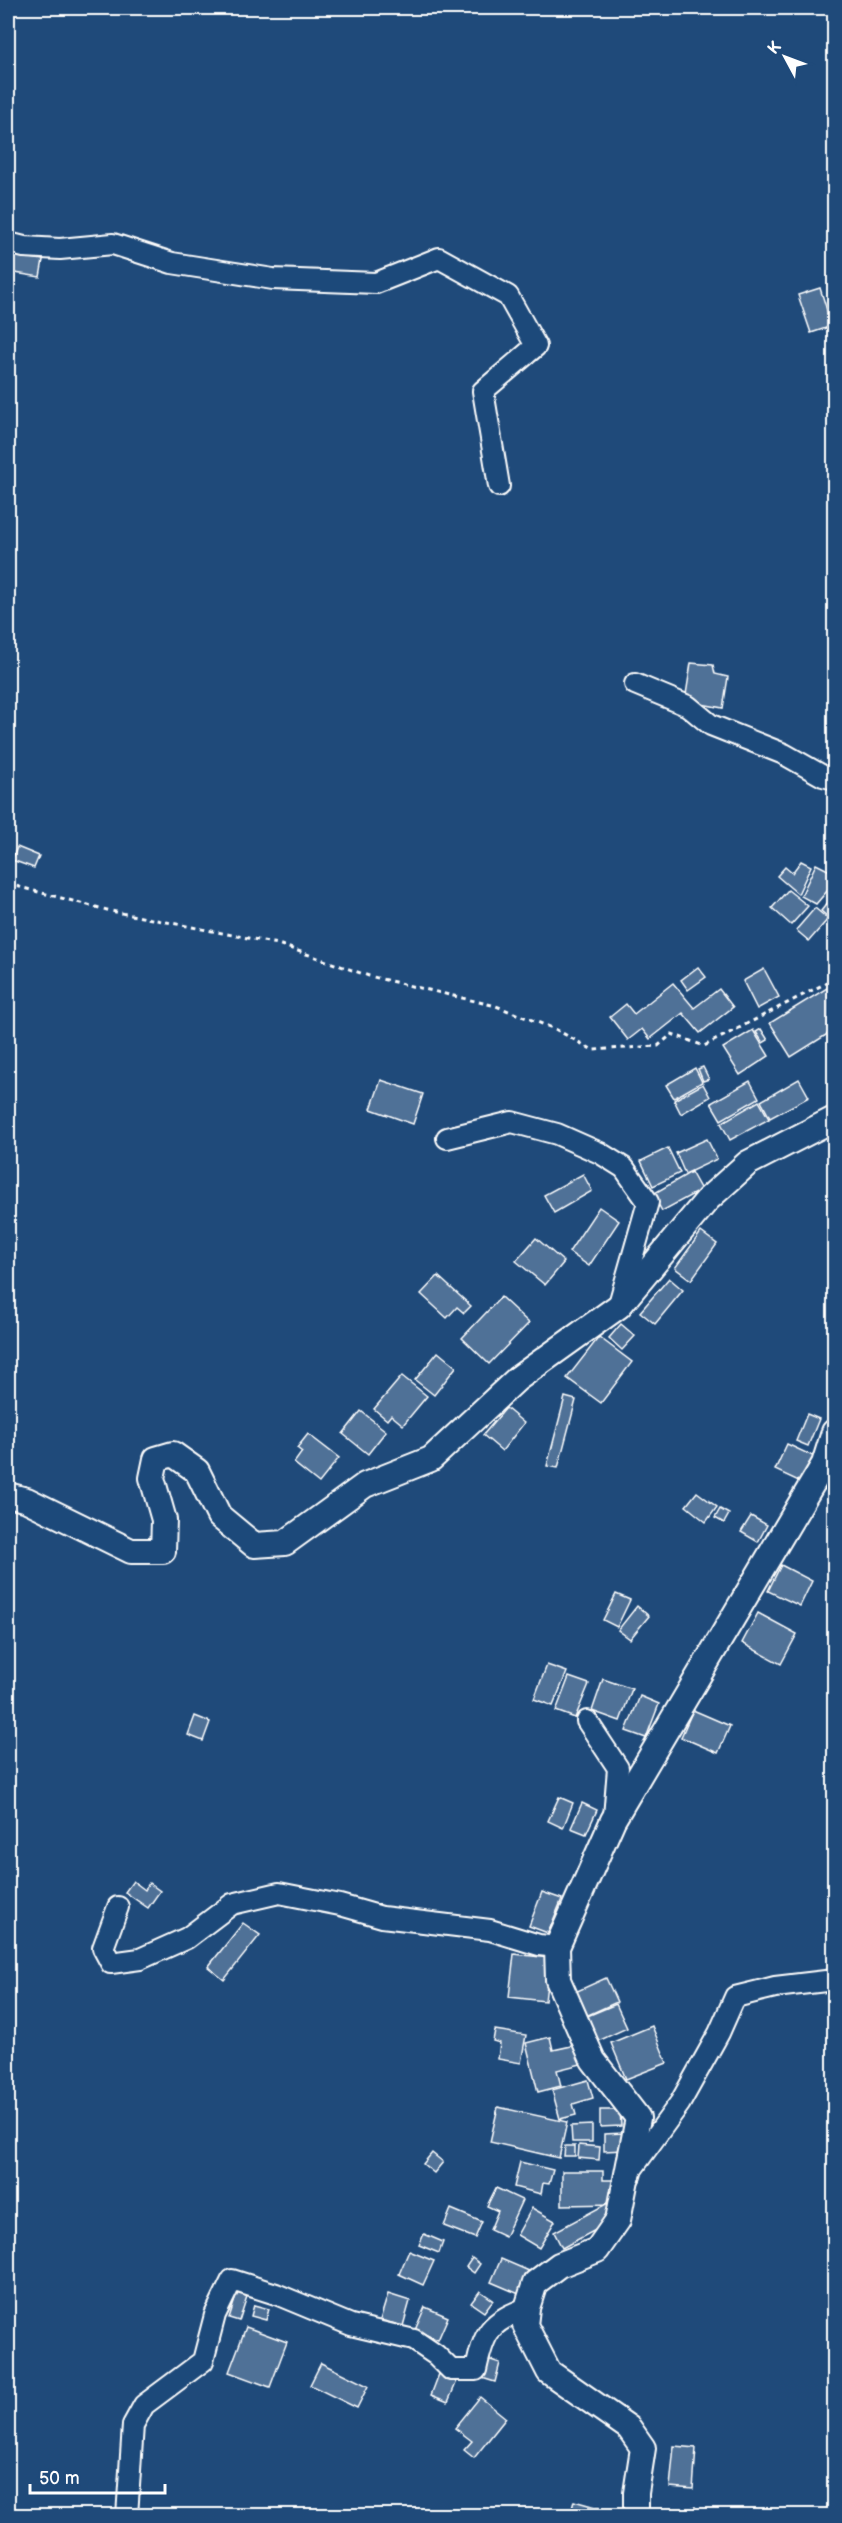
<svg xmlns="http://www.w3.org/2000/svg" width="842" height="2523" font-family="'Balsamiq Sans',sans-serif">
	<rect width="100%" height="100%" fill="#1f4a7a"/>
	<filter id="ink" filterUnits="userSpaceOnUse"><feTurbulence type="fractalNoise" baseFrequency=".0167" numOctaves="2"/><feDisplacementMap in="SourceGraphic" scale="12" xChannelSelector="R" yChannelSelector="G"/><feConvolveMatrix kernelMatrix="1 2 1 2 8 2 1 2 1" color-interpolation-filters="sRGB"/></filter>
	<g filter="url(#ink)">
		<g fill="#507197" stroke="#fff" stroke-width="1.5">
			<path d="M11,255L43,260L40,277L9,272Z"/>
			<path d="M820,288L832,326L811,333L798,295Z"/>
			<path d="M691,663L713,665L715,674L728,677L723,708L685,701Z"/>
			<path d="M17,847L39,856L34,868L12,860Z"/>
			<path d="M801,861L811,866L798,894L777,876L785,867L792,873Z"/>
			<path d="M816,864L834,873V893L828,890L816,904L801,896Z"/>
			<path d="M788,890L808,906L791,925L772,908Z"/>
			<path d="M833,896L834,898V922L821,911Z"/>
			<path d="M815,908L828,919L809,941L796,930Z"/>
			<path d="M698,967L706,977L688,990L681,980Z"/>
			<path d="M764,969L779,997L757,1009L743,981Z"/>
			<path d="M673,983L694,1008L719,989L733,1007L700,1033L683,1013L650,1039L642,1029L628,1040L610,1017L626,1004L634,1014Z"/>
			<path d="M827,988L834,1000V1030L791,1057L770,1023Z"/>
			<path d="M761,1029L768,1040L763,1043L756,1032Z"/>
			<path d="M753,1030L769,1056L740,1075L723,1048Z"/>
			<path d="M703,1067L709,1079L703,1081L698,1069Z"/>
			<path d="M695,1068L702,1082L674,1098L666,1085Z"/>
			<path d="M799,1079L809,1097L770,1118L761,1101Z"/>
			<path d="M381,1080L423,1094L413,1124L371,1109Z"/>
			<path d="M750,1081L759,1098L721,1120L711,1103Z"/>
			<path d="M703,1084L710,1097L681,1114L674,1100Z"/>
			<path d="M759,1101L769,1119L730,1140L721,1123Z"/>
			<path d="M707,1139L717,1159L685,1174L676,1153Z"/>
			<path d="M668,1148L680,1173L653,1186L641,1161Z"/>
			<path d="M691,1172L701,1190L662,1211L653,1194Z"/>
			<path d="M583,1174L592,1191L554,1213L544,1195Z"/>
			<path d="M599,1207L619,1221L589,1266L569,1252Z"/>
			<path d="M701,1232L717,1244L691,1280L675,1268Z"/>
			<path d="M536,1238L564,1262L545,1285L516,1261Z"/>
			<path d="M438,1276L471,1306L464,1313L457,1307L447,1318L421,1294Z"/>
			<path d="M669,1278L683,1290L655,1324L640,1312Z"/>
			<path d="M501,1297L529,1323L489,1364L462,1338Z"/>
			<path d="M621,1324L635,1336L622,1350L609,1338Z"/>
			<path d="M599,1337L632,1362L601,1403L567,1378Z"/>
			<path d="M438,1352L456,1367L434,1395L415,1380Z"/>
			<path d="M402,1376L427,1396L403,1425L391,1415L387,1420L374,1409Z"/>
			<path d="M565,1397L576,1400L558,1468L547,1466Z"/>
			<path d="M506,1408L524,1423L502,1451L483,1435Z"/>
			<path d="M361,1411L386,1431L368,1454L343,1434Z"/>
			<path d="M807,1414L819,1419L808,1446L796,1441Z"/>
			<path d="M308,1434L339,1458L319,1483L294,1463L302,1452L297,1448Z"/>
			<path d="M787,1444L815,1457L803,1483L775,1470Z"/>
			<path d="M834,1475V1496L825,1489Z"/>
			<path d="M697,1492L717,1507L706,1522L686,1506Z"/>
			<path d="M720,1509L729,1514L724,1523L715,1518Z"/>
			<path d="M751,1516L767,1525L758,1542L741,1532Z"/>
			<path d="M781,1565L812,1581L800,1606L768,1591Z"/>
			<path d="M616,1594L630,1600L617,1627L603,1620Z"/>
			<path d="M637,1606L649,1616L630,1639L618,1630Z"/>
			<path d="M758,1613L797,1634L781,1664L742,1643Z"/>
			<path d="M547,1665L567,1672L553,1706L534,1699Z"/>
			<path d="M569,1677L589,1684L575,1718L556,1711Z"/>
			<path d="M603,1679L632,1689L620,1721L592,1711Z"/>
			<path d="M640,1696L659,1704L646,1738L626,1731Z"/>
			<path d="M693,1710L730,1726L718,1753L681,1737Z"/>
			<path d="M195,1716L210,1722L203,1741L188,1735Z"/>
			<path d="M559,1797L573,1803L563,1828L548,1821Z"/>
			<path d="M582,1803L597,1810L586,1834L571,1828Z"/>
			<path d="M133,1881L145,1890L149,1883L160,1891L148,1908L125,1892Z"/>
			<path d="M542,1892L562,1899L548,1933L529,1926Z"/>
			<path d="M243,1923L260,1935L224,1980L208,1967Z"/>
			<path d="M514,1954L550,1958L545,2001L509,1997Z"/>
			<path d="M606,1978L617,2002L586,2016L575,1992Z"/>
			<path d="M616,2004L627,2028L596,2042L585,2017Z"/>
			<path d="M652,2026L667,2063L626,2079L611,2043Z"/>
			<path d="M495,2030L526,2035L521,2063L498,2059L500,2043L493,2041Z"/>
			<path d="M550,2037L553,2050L576,2045L581,2064L557,2070L561,2086L538,2092L526,2043Z"/>
			<path d="M588,2080L593,2098L573,2104L576,2115L560,2119L552,2090Z"/>
			<path d="M498,2107L567,2122L559,2158L490,2142Z"/>
			<path d="M600,2110H620L621,2126L600,2127Z"/>
			<path d="M592,2125V2142H572L571,2126Z"/>
			<path d="M624,2133L625,2150L604,2151V2134Z"/>
			<path d="M579,2145L600,2147L599,2160L578,2158Z"/>
			<path d="M565,2146H575V2156H564Z"/>
			<path d="M432,2153L443,2162L434,2173L423,2164Z"/>
			<path d="M520,2162L553,2170L549,2184L543,2183L541,2194L514,2187Z"/>
			<path d="M562,2171H603V2180H617V2204L562,2205Z"/>
			<path d="M496,2188L522,2200L505,2237L490,2230L498,2211L487,2206Z"/>
			<path d="M608,2203L616,2219L562,2248L554,2232Z"/>
			<path d="M532,2208L555,2221L539,2248L517,2235Z"/>
			<path d="M451,2209L482,2222L475,2238L444,2226Z"/>
			<path d="M424,2234L443,2242L439,2253L419,2245Z"/>
			<path d="M409,2251L434,2261L423,2285L399,2274Z"/>
			<path d="M472,2258L480,2264L474,2273L466,2267Z"/>
			<path d="M501,2259L529,2271L519,2294L491,2282Z"/>
			<path d="M239,2287L249,2290L239,2321L229,2318Z"/>
			<path d="M480,2291L493,2300L484,2312L471,2303Z"/>
			<path d="M388,2294L410,2301L403,2326L380,2320Z"/>
			<path d="M254,2305L269,2309L266,2320L251,2316Z"/>
			<path d="M425,2307L448,2317L438,2340L415,2330Z"/>
			<path d="M246,2327L287,2342L270,2387L229,2372Z"/>
			<path d="M488,2359L500,2363L495,2382L482,2378Z"/>
			<path d="M321,2363L368,2386L357,2408L310,2385Z"/>
			<path d="M439,2374L457,2381L448,2402L431,2395Z"/>
			<path d="M480,2397L506,2418L474,2458L464,2450L472,2441L455,2428Z"/>
			<path d="M674,2446L696,2448L693,2489L670,2487Z"/>
			<path d="M574,2501L603,2509L601,2516H570Z"/>
			<path d="M695,2507L697,2516H655Z"/>
		</g>
		<g fill="none" stroke-linecap="round" stroke-linejoin="round">
			<g stroke="#fff" stroke-width="24">
				<g id="minor">
					<path d="M8,243L24,247L60,249L113,244L172,263L273,279L376,283L439,258L508,296L536,346L483,391L499,486"/>
					<path d="M635,684L688,706L711,725L784,754L823,776L834,779"/>
					<path d="M447,1138L512,1122L557,1134L600,1153L624,1168L648,1202L619,1304"/>
					<path d="M587,1721L618,1768L614,1817"/>
					<path d="M118,1907L103,1948L111,1963L140,1959L187,1938L232,1904L279,1893L340,1905L382,1917L490,1930L539,1945L557,1947"/>
					<path d="M630,2176L632,2169L680,2103L719,2033L735,1997L775,1987L834,1980"/>
					<path d="M127,2516L133,2425L144,2405L203,2361L215,2315L232,2280L276,2294L351,2325L414,2340L436,2355L451,2370H476C484,2332 489,2322 527,2308"/>
				</g>
			</g>
			<g stroke="#fff" stroke-width="28">
				<g id="tertiary">
					<path d="M8,1495L27,1500L131,1551H163L164,1520L152,1478L156,1459L173,1454L197,1471L219,1516L254,1545L285,1543L365,1485L431,1459L517,1379L619,1306L708,1199L748,1163L834,1119"/>
					<path d="M636,2516V2493L643,2448L629,2428L549,2372L525,2325L527,2308L535,2283L559,2265L597,2250L618,2220L638,2118L593,2060L558,1980L557,1947L613,1820L824,1464L834,1432"/>
				</g>
			</g>
			<path stroke="#fff" stroke-width="3" stroke-dasharray="4.5 4.5" stroke-linecap="butt" d="M8,884L111,911L278,944L369,976L496,1006L555,1029L593,1050L658,1046L672,1034L704,1046L834,979"/>
			<use href="#minor" stroke="#1f4a7a" stroke-width="20"/>
			<use href="#tertiary" stroke="#1f4a7a" stroke-width="24"/>
		</g>
	</g>
	<rect width="842" height="2523" fill="none" stroke="#1f4a7a" stroke-width="30"/>
	<rect x="15" y="15" width="812" height="2493" fill="none" stroke="#fff" stroke-width="2" filter="url(#ink)"/>
	<g transform="translate(785 57) rotate(311)" stroke="#1f4a7a" stroke-width="4.5" paint-order="stroke">
	<path d="M0-4.5L10 22L0 15L-10 22Z" fill="#ffffff"/>
	<text y="-9" font-size="16" font-weight="bold" text-anchor="middle" fill="#ffffff">K</text>
	</g>
	<path d="M30 2484v9h135v-9" fill="none" stroke="#ffffff" stroke-width="3"/>
	<text x="39" y="2484" font-size="18" fill="#ffffff" stroke="#1f4a7a" stroke-width="4.5" paint-order="stroke">50 m</text>
</svg>
